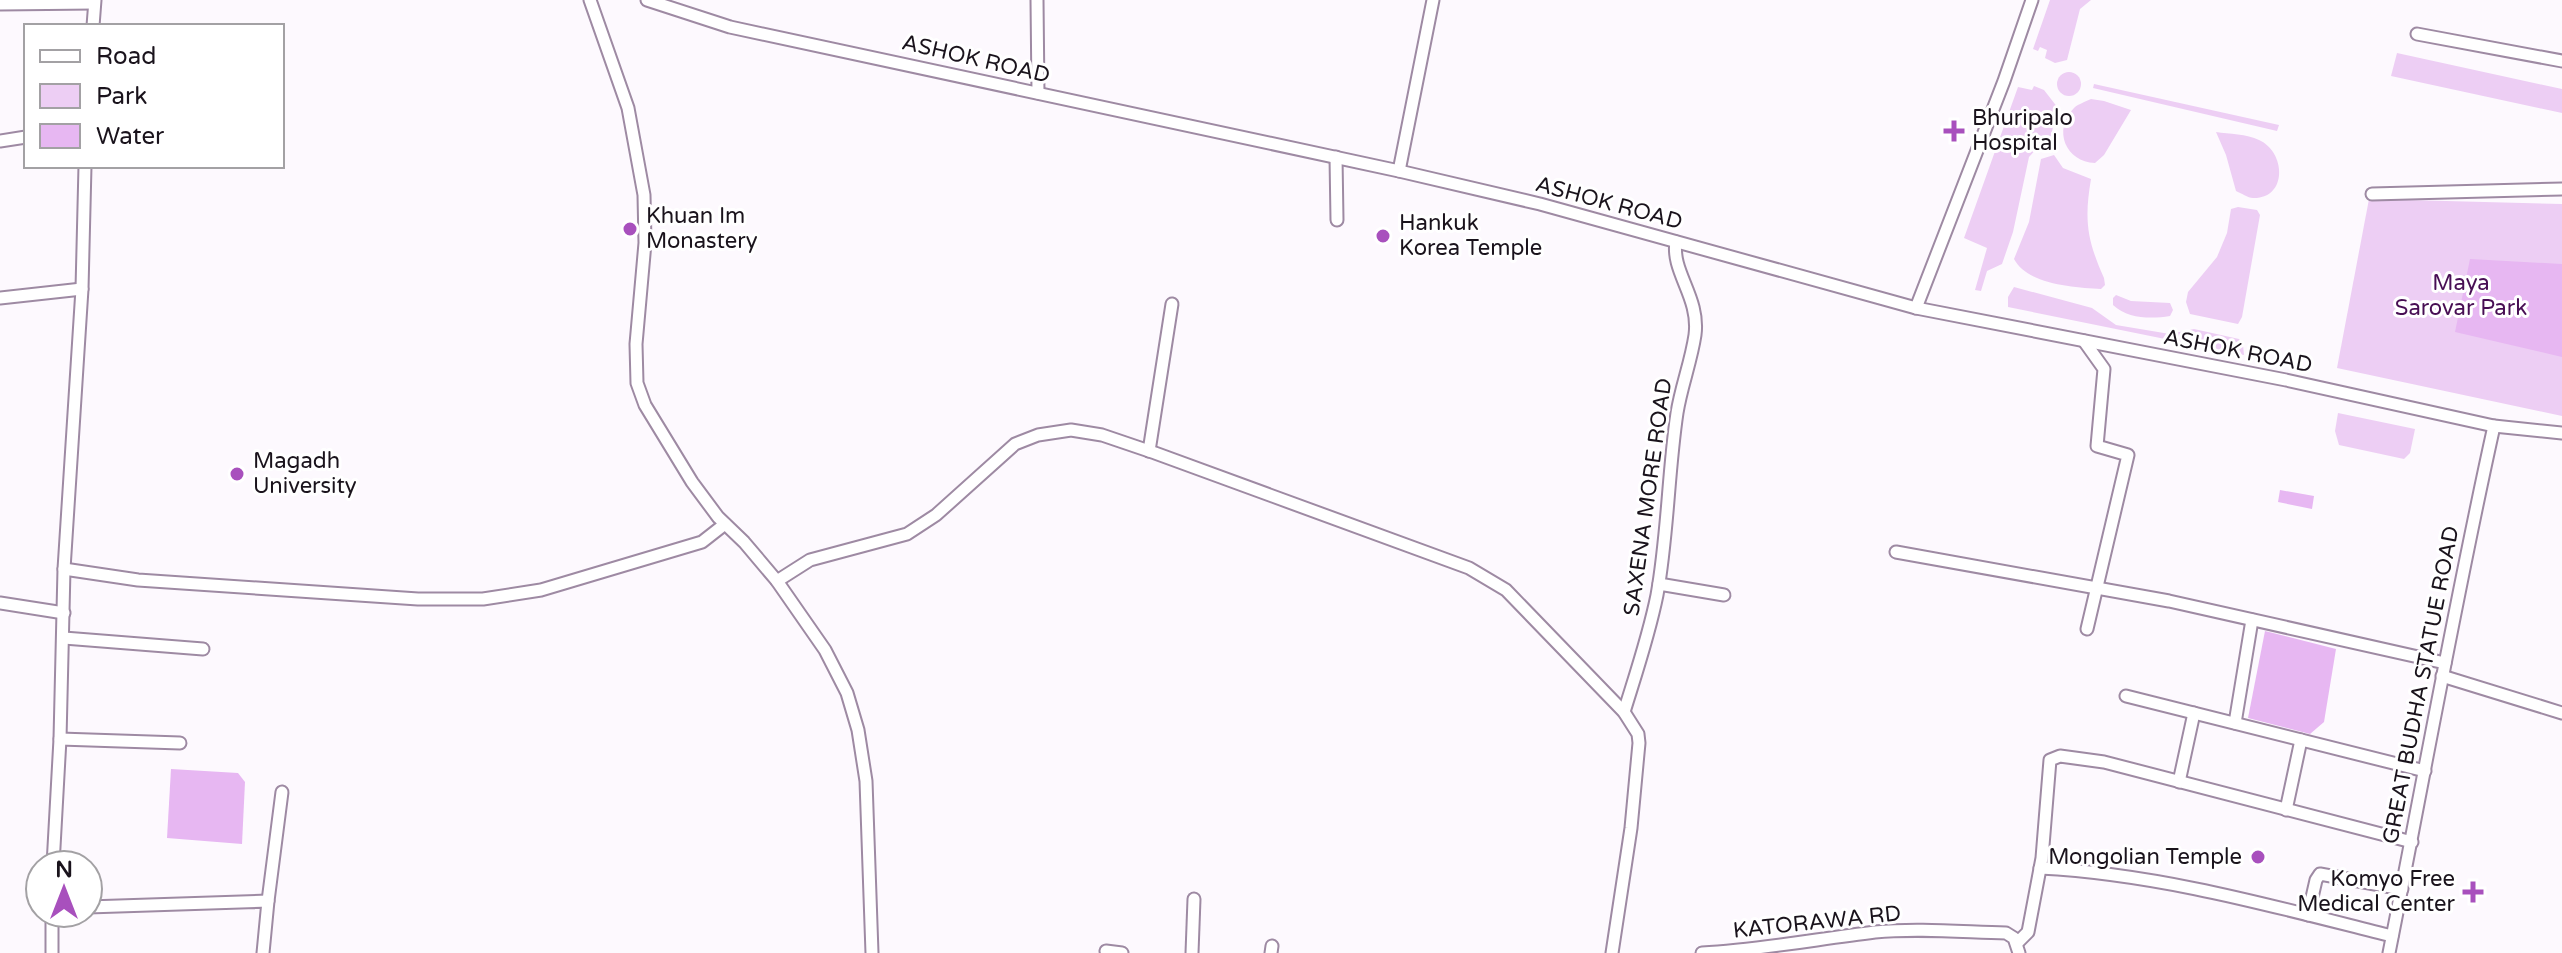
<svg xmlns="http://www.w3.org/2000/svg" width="2562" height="953" font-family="'Varela Round',sans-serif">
	<rect width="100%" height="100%" fill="#fdf9fe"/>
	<g fill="#edcef4">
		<path d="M2050,0H2091L2080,9L2067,60L2055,63L2045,58L2047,50L2040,47L2038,51L2033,49Z"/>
		<path d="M2397,53L2562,89V113L2391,76Z"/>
		<circle cx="2069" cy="84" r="12"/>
		<path d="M2094,84L2279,125L2277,131L2093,88Z"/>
		<path d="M2034,86L2044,90L2058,108L2049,143L2038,147L2029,157L2013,232L2002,264L1987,271L1981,291L1975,290L1987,248L1964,238L2018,87L2032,90Z"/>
		<path d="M2091,99L2104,101L2131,110L2104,155L2095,163C2066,162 2052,130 2074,108C2078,104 2085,102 2091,99Z"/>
		<path d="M2216,132C2229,134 2247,134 2259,140C2286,152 2288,199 2253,198C2248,198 2241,193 2236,191L2226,155Z"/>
		<path d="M2054,155L2063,168L2091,179C2084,220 2087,240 2104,278L2105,285L2101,289C2074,287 2028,285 2014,259L2029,222L2041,159Z"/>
		<path d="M2369,199L2562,204V416L2337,368Z"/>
		<path d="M2238,207L2257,210L2260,215L2242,317L2238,324L2190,314L2186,302L2188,292L2217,257L2227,233L2231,209Z"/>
		<path d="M2014,287L2092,308L2116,325L2170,334L2194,329L2239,339L2243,345L2244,355L2008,307V297Z"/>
		<path d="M2116,295L2131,301L2170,303L2173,310L2170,316C2151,319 2128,319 2113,305V298Z"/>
		<path d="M2338,413L2415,429L2410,453L2404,459L2339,445L2335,431Z"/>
	</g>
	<g fill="#e7b7f2">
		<path d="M2470,259L2562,264V357L2455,332Z"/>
		<path d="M2280,490L2314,496L2312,509L2278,502Z"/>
		<path d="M2265,631L2336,649L2324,722L2310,734L2248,718Z"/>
		<path d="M171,769L238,773L245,782L242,844L167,838Z"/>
	</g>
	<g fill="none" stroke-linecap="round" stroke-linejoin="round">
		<g stroke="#9e8aa3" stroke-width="15">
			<g id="minor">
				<path d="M590,0L628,108L644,195L645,243L636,344L637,383L645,405L692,482L718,517L744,542L777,581L825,650L847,693L858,730L866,781L872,953"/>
				<path d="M647,0L730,27L1399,171L1540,204L1916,308L2286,380L2494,426L2562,433"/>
				<path d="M1037,0L1038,93"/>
				<path d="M0,4L94,3"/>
				<path d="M93,26L95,0"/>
				<path d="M2417,34L2562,61"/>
				<path d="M0,141L26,137"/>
				<path d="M1336,157L1337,220"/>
				<path d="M1399,171L1433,0"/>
				<path d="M2372,194L2562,189"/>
				<path d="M0,298L82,289"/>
				<path d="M1916,308L2004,81L2032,0"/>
				<path d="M2084,341L2104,369L2097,446L2128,455L2087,629"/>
				<path d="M1149,451L1172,304"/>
				<path d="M1896,552L2169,601L2445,663"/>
				<path d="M64,569L138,580L418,599H483L541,590L702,542L725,524"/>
				<path d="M777,581L810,560L907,534L936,515L1015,444L1038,435L1071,430L1102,435L1155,453L1469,568L1506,590L1624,712L1638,734L1639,743L1631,828L1612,953"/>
				<path d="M1659,584L1724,595"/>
				<path d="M0,603L64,613"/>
				<path d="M64,638L203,649"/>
				<path d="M2442,676L2562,713"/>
				<path d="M2126,696L2425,771"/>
				<path d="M1624,712C1636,673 1649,635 1657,595C1668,534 1668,473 1677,413C1681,387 1691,362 1695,335C1700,297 1671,272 1676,242"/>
				<path d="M2235,723L2252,620"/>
				<path d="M60,739L180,743"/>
				<path d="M2179,782L2194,713"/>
				<path d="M2286,810L2301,740"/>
				<path d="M53,865L60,739L64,569L82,289L85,166"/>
				<path d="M2040,868C2160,874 2276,907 2392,936"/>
				<path d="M268,901L282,792"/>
				<path d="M88,907L268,901L263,953"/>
				<path d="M2308,915L2316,880L2320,874L2402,889"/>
				<path d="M2017,943L2028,932L2042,858L2050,760L2060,756L2104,762L2412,842"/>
				<path d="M1106,951L1122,953"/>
				<path d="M52,953V913"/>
				<path d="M1192,953L1194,899"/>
				<path d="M1271,953L1272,946"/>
				<path d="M1702,953C1760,950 1817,939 1875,932C1918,928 1963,932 2006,933L2014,938L2019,953"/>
				<path d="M2389,953C2424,777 2455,601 2494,426"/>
			</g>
		</g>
		<use href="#minor" stroke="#fff" stroke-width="11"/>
	</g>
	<g fill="#a850bd" stroke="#fff" stroke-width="3">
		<path d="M1950 119h8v8h8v8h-8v8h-8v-8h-8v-8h8z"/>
		<circle cx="630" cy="229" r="8"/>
		<circle cx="1383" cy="236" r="8"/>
		<circle cx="237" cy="474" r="8"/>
		<circle cx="2258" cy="857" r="8"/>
		<path d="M2469 880h8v8h8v8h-8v8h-8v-8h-8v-8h8z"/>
	</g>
	<g text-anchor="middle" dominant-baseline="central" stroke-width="6" stroke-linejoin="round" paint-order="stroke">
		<g font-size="22" fill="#1a131c" stroke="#fff">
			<text transform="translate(976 59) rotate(13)">ASHOK ROAD</text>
			<text transform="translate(1609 203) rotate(15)">ASHOK ROAD</text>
			<text transform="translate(2238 351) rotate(11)">ASHOK ROAD</text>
			<text transform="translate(1648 497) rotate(-82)">SAXENA MORE ROAD</text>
			<text transform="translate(2421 685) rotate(-79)">GREAT BUDHA STATUE ROAD</text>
			<text transform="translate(1817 922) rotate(-6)">KATORAWA RD</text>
		</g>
		<g font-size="22" fill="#1a131c" stroke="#fff" text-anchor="start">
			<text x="1972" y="118">Bhuripalo<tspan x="1972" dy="25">Hospital</tspan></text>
			<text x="646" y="216">Khuan Im<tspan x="646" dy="25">Monastery</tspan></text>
			<text x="1399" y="223">Hankuk<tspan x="1399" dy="25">Korea Temple</tspan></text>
			<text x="253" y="461">Magadh<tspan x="253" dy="25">University</tspan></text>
			<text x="2242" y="857" text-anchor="end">Mongolian Temple</text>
			<text x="2455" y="879" text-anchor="end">Komyo Free<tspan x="2455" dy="25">Medical Center</tspan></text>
		</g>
		<g font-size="22" fill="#480e54" stroke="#fff">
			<text x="2461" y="283">Maya<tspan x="2461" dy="25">Sarovar Park</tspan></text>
		</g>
	</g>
	<rect x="24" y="24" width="260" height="144" fill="#ffffff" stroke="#a3a1a4" stroke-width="2"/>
	<rect x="40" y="50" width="40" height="12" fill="#ffffff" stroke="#a3a1a4" stroke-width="2"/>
	<text x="96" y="64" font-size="24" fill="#1a131c">Road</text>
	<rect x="40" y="84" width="40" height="24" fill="#edcef4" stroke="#a3a1a4" stroke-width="2"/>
	<text x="96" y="104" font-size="24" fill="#1a131c">Park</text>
	<rect x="40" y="124" width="40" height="24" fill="#e7b7f2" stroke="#a3a1a4" stroke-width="2"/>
	<text x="96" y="144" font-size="24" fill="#1a131c">Water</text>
	<g transform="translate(64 889)"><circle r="38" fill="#ffffff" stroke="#a3a1a4" stroke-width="2"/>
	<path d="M0-6L14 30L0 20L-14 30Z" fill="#a850bd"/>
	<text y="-12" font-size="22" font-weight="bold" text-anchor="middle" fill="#1a131c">N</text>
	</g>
</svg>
